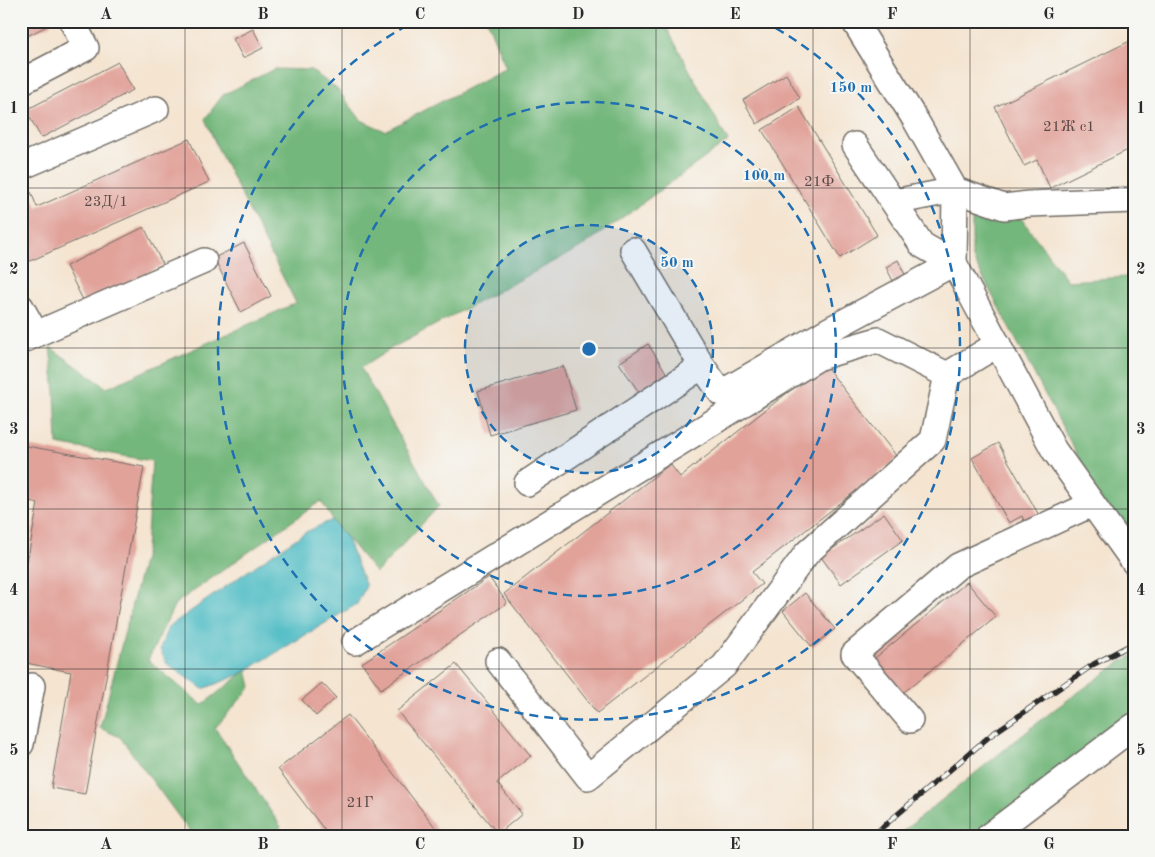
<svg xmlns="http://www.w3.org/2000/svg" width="1155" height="857" font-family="'Old Standard TT',serif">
	<rect width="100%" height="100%" fill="#f6f6f2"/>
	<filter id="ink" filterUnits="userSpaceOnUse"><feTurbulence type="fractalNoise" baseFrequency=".02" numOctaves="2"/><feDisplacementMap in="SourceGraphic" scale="10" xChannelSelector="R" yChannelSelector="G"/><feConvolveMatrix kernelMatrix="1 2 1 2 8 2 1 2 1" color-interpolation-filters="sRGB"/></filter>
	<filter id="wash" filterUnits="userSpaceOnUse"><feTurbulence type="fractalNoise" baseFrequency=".0096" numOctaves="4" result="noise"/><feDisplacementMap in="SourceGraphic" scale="20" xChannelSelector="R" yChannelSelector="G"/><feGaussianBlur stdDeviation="1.12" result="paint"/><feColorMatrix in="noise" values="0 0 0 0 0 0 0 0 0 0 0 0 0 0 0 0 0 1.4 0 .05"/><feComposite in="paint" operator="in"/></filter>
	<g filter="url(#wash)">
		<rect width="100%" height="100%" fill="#f4e4d0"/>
		<g fill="#73b77b" stroke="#4f7153">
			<path d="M487,21H663L728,141L583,246L392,348L361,368L439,506L376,573L336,525L321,501L175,604L148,660L202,705L247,670L251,687L215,728L281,827L271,836H193L120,737L100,728L146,550L152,461L57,444L55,392L50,347L107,388L296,303L219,151L205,119L223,95L274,69L311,70L338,90L361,120L385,131L506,68Z"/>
			<path d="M972,213L1020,217L1068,281L1126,277L1134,282V541L1108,513L972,257Z"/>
			<path d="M1134,655V716L977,836H897L1055,709L1122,661Z"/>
		</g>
		<path fill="#4ebcc4" stroke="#3c7478" d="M332,520L347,539L366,586L357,604L239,675L203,689L167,664L160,649L168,627L258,564L306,532Z"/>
		<g id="blocks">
			<g fill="#e1a29a">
				<path d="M21,21H49L51,24L23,38L21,36Z"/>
				<path d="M253,29L263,48L243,58L233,39Z"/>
				<path d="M1134,39V147L1050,188L1037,160L1024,166L995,107Z"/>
				<path d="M118,62L133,90L41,138L26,110Z"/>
				<path d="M786,74L800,98L757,124L743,100Z"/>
				<path d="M799,107L877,235L840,258L762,130Z"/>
				<path d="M189,139L209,182L21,265V196L31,192L37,207Z"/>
				<path d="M144,227L163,265L85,304L66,266Z"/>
				<path d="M244,243L271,296L241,312L214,258Z"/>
				<path d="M898,260L906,277L894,283L886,267Z"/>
				<path d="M648,344L671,380L643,398L619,363Z"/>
				<path d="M824,364L898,458L752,572L762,584L597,713L504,594L670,464L680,477Z"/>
				<path d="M563,366L576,410L490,435L478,391Z"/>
				<path d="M998,443L1040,517L1026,525L1022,516L1009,523L972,458Z"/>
				<path d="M21,445L144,467L85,794L51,788L71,672L21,662V595L38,503L29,501L22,540H21Z"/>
				<path d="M884,513L903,540L841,584L821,557Z"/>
				<path d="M489,577L507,603L381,689L362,663Z"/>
				<path d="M967,582L996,617L903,693L874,659Z"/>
				<path d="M805,593L835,629L812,647L783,611Z"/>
				<path d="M456,664L531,756L497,783L522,814L498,834L397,711Z"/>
				<path d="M322,683L336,698L316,716L302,700Z"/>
				<path d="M348,715L442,836H329L278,769Z"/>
			</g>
		</g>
	</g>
	<g filter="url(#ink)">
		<use href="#blocks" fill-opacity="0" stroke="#716c65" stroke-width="1"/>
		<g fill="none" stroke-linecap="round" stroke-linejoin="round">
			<g stroke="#716c65" stroke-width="28">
				<g id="minor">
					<path d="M21,82L86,48L72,21"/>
					<path d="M855,145L922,245L954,263L1054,450L1134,562"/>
					<path d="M21,167L156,109"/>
					<path d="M894,202L955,190L1004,207L1029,204L1134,200"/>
					<path d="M633,250L702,366"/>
					<path d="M21,307L36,334L21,341"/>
					<path d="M36,334L204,261"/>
					<path d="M947,375L998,344"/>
					<path d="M527,483L702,366L721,393L829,330L954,263L955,190L916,121L854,21"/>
					<path d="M355,642L819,357L878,340L947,375L933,440L807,553L724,666L588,777L498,661"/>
					<path d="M910,720L854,654L958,566L1092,504"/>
					<path d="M21,744L32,686"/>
					<path d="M989,836L1134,726"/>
				</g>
			</g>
			<use href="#minor" stroke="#fff" stroke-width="25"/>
			<g stroke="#2b2b2b" stroke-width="5.5">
				<path id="rail" d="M872,836L991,735L1094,664L1134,643"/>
			</g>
			<use href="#rail" stroke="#f6f6f2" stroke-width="4" stroke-dasharray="11" stroke-linecap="butt"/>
		</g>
	</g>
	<path fill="none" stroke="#2b2b2b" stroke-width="1" stroke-opacity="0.55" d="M185,21V836M342,21V836M499,21V836M656,21V836M813,21V836M970,21V836M21,188H1134M21,348H1134M21,509H1134M21,669H1134"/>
	<circle cx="589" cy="349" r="124" fill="#1f6fb2" fill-opacity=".12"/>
	<g fill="none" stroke="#1f6fb2" stroke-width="2.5" stroke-dasharray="9 6">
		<circle cx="589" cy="349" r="124"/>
		<circle cx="589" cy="349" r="247"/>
		<path d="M763 21A371 371 0 1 1 415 21"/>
	</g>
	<g text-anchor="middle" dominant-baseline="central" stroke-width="4" stroke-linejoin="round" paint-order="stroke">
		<g font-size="15" fill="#584947">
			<text x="1069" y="127">21Ж с1</text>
			<text x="819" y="182">21Ф</text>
			<text x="106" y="202">23Д/1</text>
			<text x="360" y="803">21Г</text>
		</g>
	</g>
	<circle cx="589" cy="349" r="8" fill="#1f6fb2" stroke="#f6f6f2" stroke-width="2.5"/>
	<g font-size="15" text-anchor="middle" font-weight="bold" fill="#1f6fb2" stroke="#f6f6f2" stroke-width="4" stroke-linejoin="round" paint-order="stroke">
		<text x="851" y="92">150 m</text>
		<text x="764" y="180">100 m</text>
		<text x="677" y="267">50 m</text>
	</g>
	<rect width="1155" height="857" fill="none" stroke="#f6f6f2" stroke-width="55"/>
	<rect x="28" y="28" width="1100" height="802" fill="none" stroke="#2b2b2b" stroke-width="2"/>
	<g font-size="16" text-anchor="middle" font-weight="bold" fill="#2b2b2b">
		<text x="106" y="19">A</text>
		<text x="263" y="19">B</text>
		<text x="420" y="19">C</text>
		<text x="578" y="19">D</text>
		<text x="735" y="19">E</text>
		<text x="892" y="19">F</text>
		<text x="1049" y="19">G</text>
		<text x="14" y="113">1</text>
		<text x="1141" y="113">1</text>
		<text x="14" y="274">2</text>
		<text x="1141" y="274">2</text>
		<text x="14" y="434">3</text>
		<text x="1141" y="434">3</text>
		<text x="14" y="595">4</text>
		<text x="1141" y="595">4</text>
		<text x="14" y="755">5</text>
		<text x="1141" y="755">5</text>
		<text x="106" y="849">A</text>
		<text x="263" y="849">B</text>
		<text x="420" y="849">C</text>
		<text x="578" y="849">D</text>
		<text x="735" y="849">E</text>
		<text x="892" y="849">F</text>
		<text x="1049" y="849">G</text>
	</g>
</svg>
